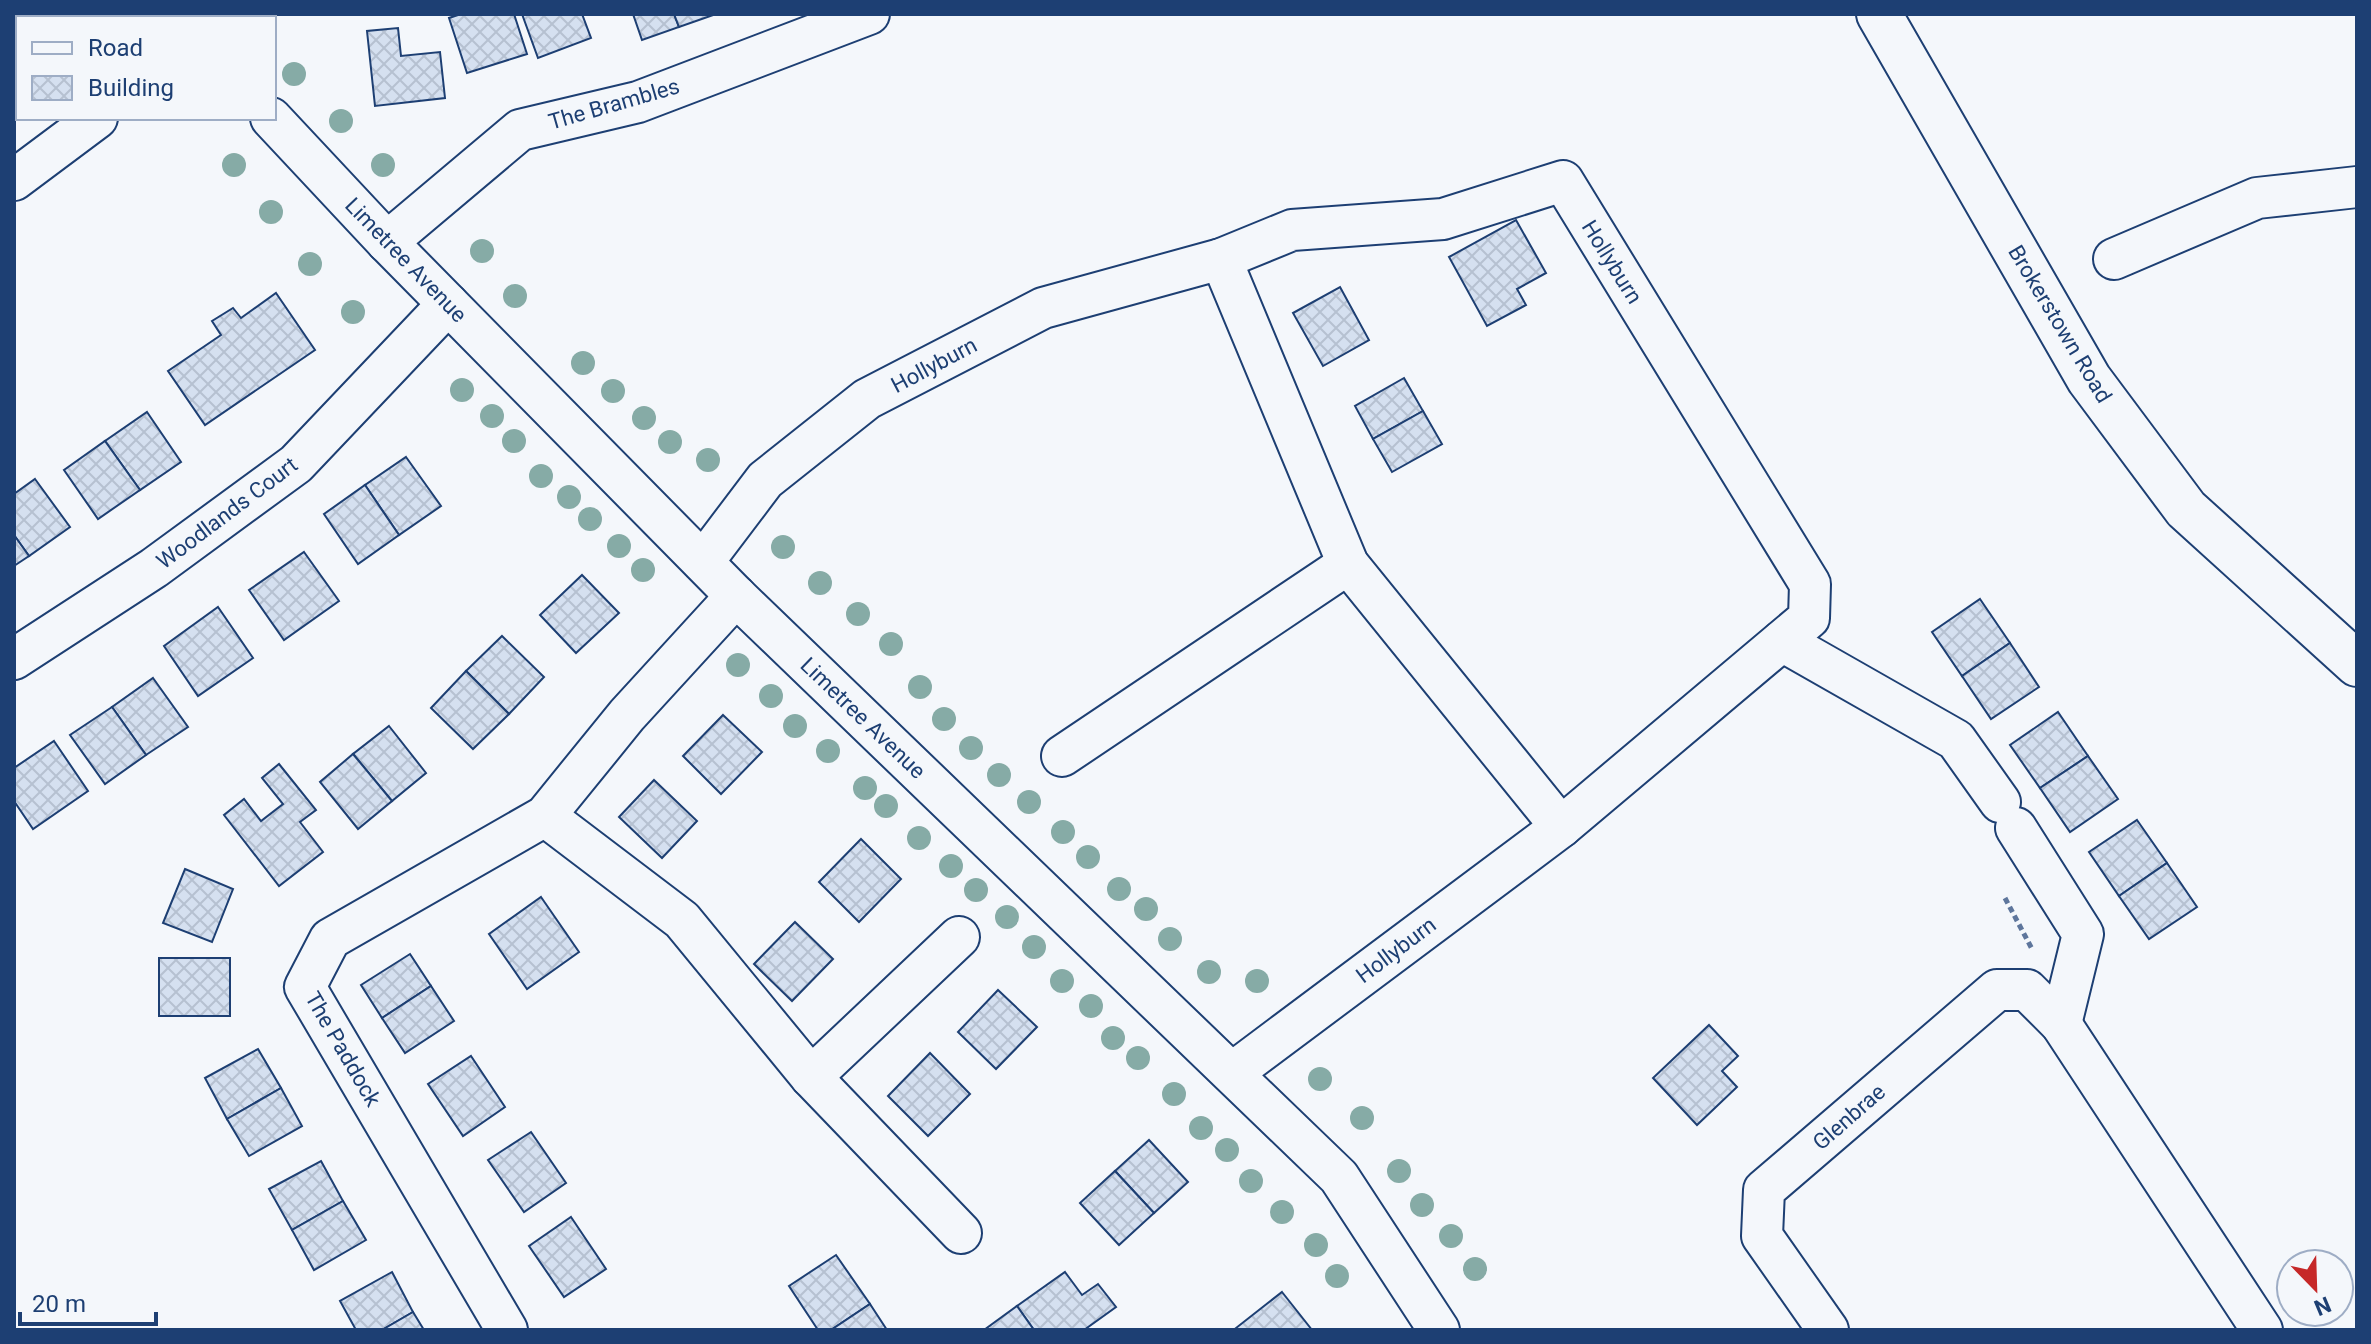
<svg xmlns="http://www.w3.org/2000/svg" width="2371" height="1344" font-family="Roboto,sans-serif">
	<defs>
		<pattern id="building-cross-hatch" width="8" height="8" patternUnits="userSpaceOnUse" patternTransform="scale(2)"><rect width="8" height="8" fill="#d5e0f0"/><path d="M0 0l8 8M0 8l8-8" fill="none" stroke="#b6c1d1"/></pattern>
	</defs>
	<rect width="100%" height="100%" fill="#f4f7fb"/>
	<g fill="url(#building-cross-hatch)" stroke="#1d3f73" stroke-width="2">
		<path d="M461,14H514L527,54L467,73L449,18Z"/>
		<path d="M522,14H582L591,38L538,58Z"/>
		<path d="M633,14H674L679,27L642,40Z"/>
		<path d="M674,14H716L679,27Z"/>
		<path d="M398,28L401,56L440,52L445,98L375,106L367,31Z"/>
		<path d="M1516,220L1546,273L1517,289L1526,305L1487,326L1449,257Z"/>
		<path d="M1340,287L1369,340L1323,366L1293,313Z"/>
		<path d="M276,293L315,350L205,425L168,371L221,335L212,321L233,308L241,318Z"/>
		<path d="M1404,378L1423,411L1373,439L1355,406Z"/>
		<path d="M1423,411L1442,444L1392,472L1373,439Z"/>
		<path d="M147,412L181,462L140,490L105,441Z"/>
		<path d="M105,441L140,490L98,519L64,470Z"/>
		<path d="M406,457L441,506L399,535L365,485Z"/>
		<path d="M35,479L70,527L29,556L14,535V494Z"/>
		<path d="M365,485L399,535L358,564L324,514Z"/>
		<path d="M14,535L29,556L14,566Z"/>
		<path d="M304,552L339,601L284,640L249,590Z"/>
		<path d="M582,575L619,613L576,653L540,615Z"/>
		<path d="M1980,599L2010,643L1962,676L1932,632Z"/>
		<path d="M218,607L253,658L198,696L164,646Z"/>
		<path d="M502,636L544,677L509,714L466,671Z"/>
		<path d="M2010,643L2039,687L1991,719L1962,676Z"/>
		<path d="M466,671L509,714L473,749L431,708Z"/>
		<path d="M153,678L188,727L146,755L112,707Z"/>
		<path d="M112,707L146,755L105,784L70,735Z"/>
		<path d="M2058,712L2088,756L2040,788L2010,745Z"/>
		<path d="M723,715L762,752L721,794L683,756Z"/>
		<path d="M389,726L426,773L392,801L353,754Z"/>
		<path d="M54,741L88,791L33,829L14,801V768Z"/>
		<path d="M353,754L392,801L358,829L320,782Z"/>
		<path d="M2088,756L2118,799L2070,832L2040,788Z"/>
		<path d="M279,764L316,810L300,822L323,852L279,886L224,815L244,799L261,821L283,804L262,778Z"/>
		<path d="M654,780L697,821L662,858L619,817Z"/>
		<path d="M2137,820L2167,863L2119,896L2089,852Z"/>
		<path d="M861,839L901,879L859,922L819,882Z"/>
		<path d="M2167,863L2197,907L2149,939L2119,896Z"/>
		<path d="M185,869L233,889L212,942L163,923Z"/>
		<path d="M541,897L579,952L527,989L489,934Z"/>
		<path d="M795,922L833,959L792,1001L754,964Z"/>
		<path d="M410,954L431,986L382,1018L361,985Z"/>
		<rect x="159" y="958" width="71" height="58"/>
		<path d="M431,986L454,1021L405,1053L382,1018Z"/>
		<path d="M998,990L1037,1027L996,1069L958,1032Z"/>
		<path d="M1709,1025L1738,1056L1722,1071L1737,1087L1697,1125L1653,1078Z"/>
		<path d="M258,1049L281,1088L227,1119L205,1078Z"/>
		<path d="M930,1053L970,1094L928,1136L888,1096Z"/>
		<path d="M471,1056L505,1107L463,1136L428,1084Z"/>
		<path d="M281,1088L302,1126L249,1156L227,1119Z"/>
		<path d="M531,1132L566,1183L524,1212L488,1160Z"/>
		<path d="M1149,1140L1188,1182L1154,1213L1115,1171Z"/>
		<path d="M321,1161L343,1201L292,1230L269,1189Z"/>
		<path d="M1115,1171L1154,1213L1119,1245L1080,1203Z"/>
		<path d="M343,1201L366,1240L314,1270L292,1230Z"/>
		<path d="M571,1217L606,1269L564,1297L529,1246Z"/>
		<path d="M836,1255L870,1304L831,1330H818L789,1286Z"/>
		<path d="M392,1272L413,1312L382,1330H356L340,1301Z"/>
		<path d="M1065,1272L1082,1295L1098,1284L1116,1307L1084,1330H1034L1017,1306Z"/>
		<path d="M1282,1292L1312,1330H1238L1236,1328Z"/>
		<path d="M870,1304L887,1330H831Z"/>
		<path d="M1017,1306L1034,1330H984Z"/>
		<path d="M413,1312L424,1330H382Z"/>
	</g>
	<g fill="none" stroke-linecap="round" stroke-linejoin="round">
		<g stroke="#1d3f73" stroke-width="44">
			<g id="street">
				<path d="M194,14L196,18"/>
				<path d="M271,118L387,242L736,596L1339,1177L1439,1330"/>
				<path d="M14,180L97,118"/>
				<path d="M387,242L520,130L638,102L869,14"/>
				<path d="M1221,259L1348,564L1561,827"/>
				<path d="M2114,259L2257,198L2357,187"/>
				<path d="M703,562L765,480L867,399L1043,308L1221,259L1292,230L1443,219L1563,181L1810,584L1809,618L1561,827L1232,1073"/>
				<path d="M1782,641L1956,740L2000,802"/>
				<path d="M14,659L154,568L296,464L448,304"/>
				<path d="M1062,756L1348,564"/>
				<path d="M545,816L682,920L811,1077L961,1233"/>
				<path d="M2016,828L2083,934L2061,1024"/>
				<path d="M811,1077L959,937"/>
				<path d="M507,1330L305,987L330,939L545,816L627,715L736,596"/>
				<path d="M1828,1330L1762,1236L1764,1190L1997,990H2027L2061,1024L2262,1330"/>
			</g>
		</g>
		<g stroke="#1d3f73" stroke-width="48">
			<path id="secondary" d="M1879,14L2089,379L2186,509L2357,664"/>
		</g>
		<path stroke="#5e769c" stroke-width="5" stroke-dasharray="6 4" stroke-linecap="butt" d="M2005,898L2032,949"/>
		<use href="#street" stroke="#f4f7fb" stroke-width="40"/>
		<use href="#secondary" stroke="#f4f7fb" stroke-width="44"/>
	</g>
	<g fill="#86aba6">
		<circle cx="294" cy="74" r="12"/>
		<circle cx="341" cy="121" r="12"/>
		<circle cx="234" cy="165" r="12"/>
		<circle cx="383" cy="165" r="12"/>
		<circle cx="271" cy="212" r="12"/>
		<circle cx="482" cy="251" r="12"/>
		<circle cx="310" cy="264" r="12"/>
		<circle cx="515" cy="296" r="12"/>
		<circle cx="353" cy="312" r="12"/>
		<circle cx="583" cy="363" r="12"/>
		<circle cx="462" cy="390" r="12"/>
		<circle cx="613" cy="391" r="12"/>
		<circle cx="492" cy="416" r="12"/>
		<circle cx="644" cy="418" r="12"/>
		<circle cx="514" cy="441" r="12"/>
		<circle cx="670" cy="442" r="12"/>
		<circle cx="708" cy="460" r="12"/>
		<circle cx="541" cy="476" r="12"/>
		<circle cx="569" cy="497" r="12"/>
		<circle cx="590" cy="519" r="12"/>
		<circle cx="619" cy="546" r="12"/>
		<circle cx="783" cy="547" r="12"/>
		<circle cx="643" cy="570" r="12"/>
		<circle cx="820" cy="583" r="12"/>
		<circle cx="858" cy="614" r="12"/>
		<circle cx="891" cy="644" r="12"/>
		<circle cx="738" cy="665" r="12"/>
		<circle cx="920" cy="687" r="12"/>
		<circle cx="771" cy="696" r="12"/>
		<circle cx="944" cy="719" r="12"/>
		<circle cx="795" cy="726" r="12"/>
		<circle cx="971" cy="748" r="12"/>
		<circle cx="828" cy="751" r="12"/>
		<circle cx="999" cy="775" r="12"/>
		<circle cx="865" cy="788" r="12"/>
		<circle cx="1029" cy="802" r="12"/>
		<circle cx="886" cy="806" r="12"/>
		<circle cx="1063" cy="832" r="12"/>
		<circle cx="919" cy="838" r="12"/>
		<circle cx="1088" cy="857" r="12"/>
		<circle cx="951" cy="866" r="12"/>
		<circle cx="1119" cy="889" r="12"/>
		<circle cx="976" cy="890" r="12"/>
		<circle cx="1146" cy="909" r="12"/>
		<circle cx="1007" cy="917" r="12"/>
		<circle cx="1170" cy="939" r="12"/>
		<circle cx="1034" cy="947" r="12"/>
		<circle cx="1209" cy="972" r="12"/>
		<circle cx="1062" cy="981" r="12"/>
		<circle cx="1257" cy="981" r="12"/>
		<circle cx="1091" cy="1006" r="12"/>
		<circle cx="1113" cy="1038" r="12"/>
		<circle cx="1138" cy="1058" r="12"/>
		<circle cx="1320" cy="1079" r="12"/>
		<circle cx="1174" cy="1094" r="12"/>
		<circle cx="1362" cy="1118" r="12"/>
		<circle cx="1201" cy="1128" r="12"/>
		<circle cx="1227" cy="1150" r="12"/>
		<circle cx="1399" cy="1171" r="12"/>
		<circle cx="1251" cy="1181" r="12"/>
		<circle cx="1422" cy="1205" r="12"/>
		<circle cx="1282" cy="1212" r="12"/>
		<circle cx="1451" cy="1236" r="12"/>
		<circle cx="1316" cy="1245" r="12"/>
		<circle cx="1475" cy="1269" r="12"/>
		<circle cx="1337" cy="1276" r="12"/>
	</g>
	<g text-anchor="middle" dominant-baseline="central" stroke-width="6" stroke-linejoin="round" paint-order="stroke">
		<g font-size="22" fill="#1d3f73" stroke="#f4f7fb">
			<text transform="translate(614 104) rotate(-16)">The Brambles</text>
			<text transform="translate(406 260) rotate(46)">Limetree Avenue</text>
			<text transform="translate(1612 262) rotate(58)">Hollyburn</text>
			<text transform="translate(2060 324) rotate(59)">Brokerstown Road</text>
			<text transform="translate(934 365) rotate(-28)">Hollyburn</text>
			<text transform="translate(227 513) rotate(-37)">Woodlands Court</text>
			<text transform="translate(863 718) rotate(44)">Limetree Avenue</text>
			<text transform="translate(1396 950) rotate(-37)">Hollyburn</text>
			<text transform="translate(343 1049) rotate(60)">The Paddock</text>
			<text transform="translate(1849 1117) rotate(-41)">Glenbrae</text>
		</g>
	</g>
	<rect width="2371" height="1344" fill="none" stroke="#1d3f73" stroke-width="32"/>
	<rect x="16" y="16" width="260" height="104" fill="#f4f7fb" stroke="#9eadc5" stroke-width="2"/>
	<rect x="32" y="42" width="40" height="12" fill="#f4f7fb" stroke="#9eadc5" stroke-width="2"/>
	<text x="88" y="56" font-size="24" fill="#1d3f73">Road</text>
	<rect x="32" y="76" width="40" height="24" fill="url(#building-cross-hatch)" stroke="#9eadc5" stroke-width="2"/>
	<text x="88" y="96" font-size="24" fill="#1d3f73">Building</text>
	<g transform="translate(2315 1288) rotate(157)"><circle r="38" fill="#f4f7fb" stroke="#9eadc5" stroke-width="2"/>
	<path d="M0-6L14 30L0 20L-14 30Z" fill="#c62828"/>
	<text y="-12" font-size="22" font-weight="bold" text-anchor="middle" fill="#1d3f73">N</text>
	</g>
	<path d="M20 1312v12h136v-12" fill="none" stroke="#1d3f73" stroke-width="4"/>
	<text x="32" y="1312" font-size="24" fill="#1d3f73" stroke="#f4f7fb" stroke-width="6" paint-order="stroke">20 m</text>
</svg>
